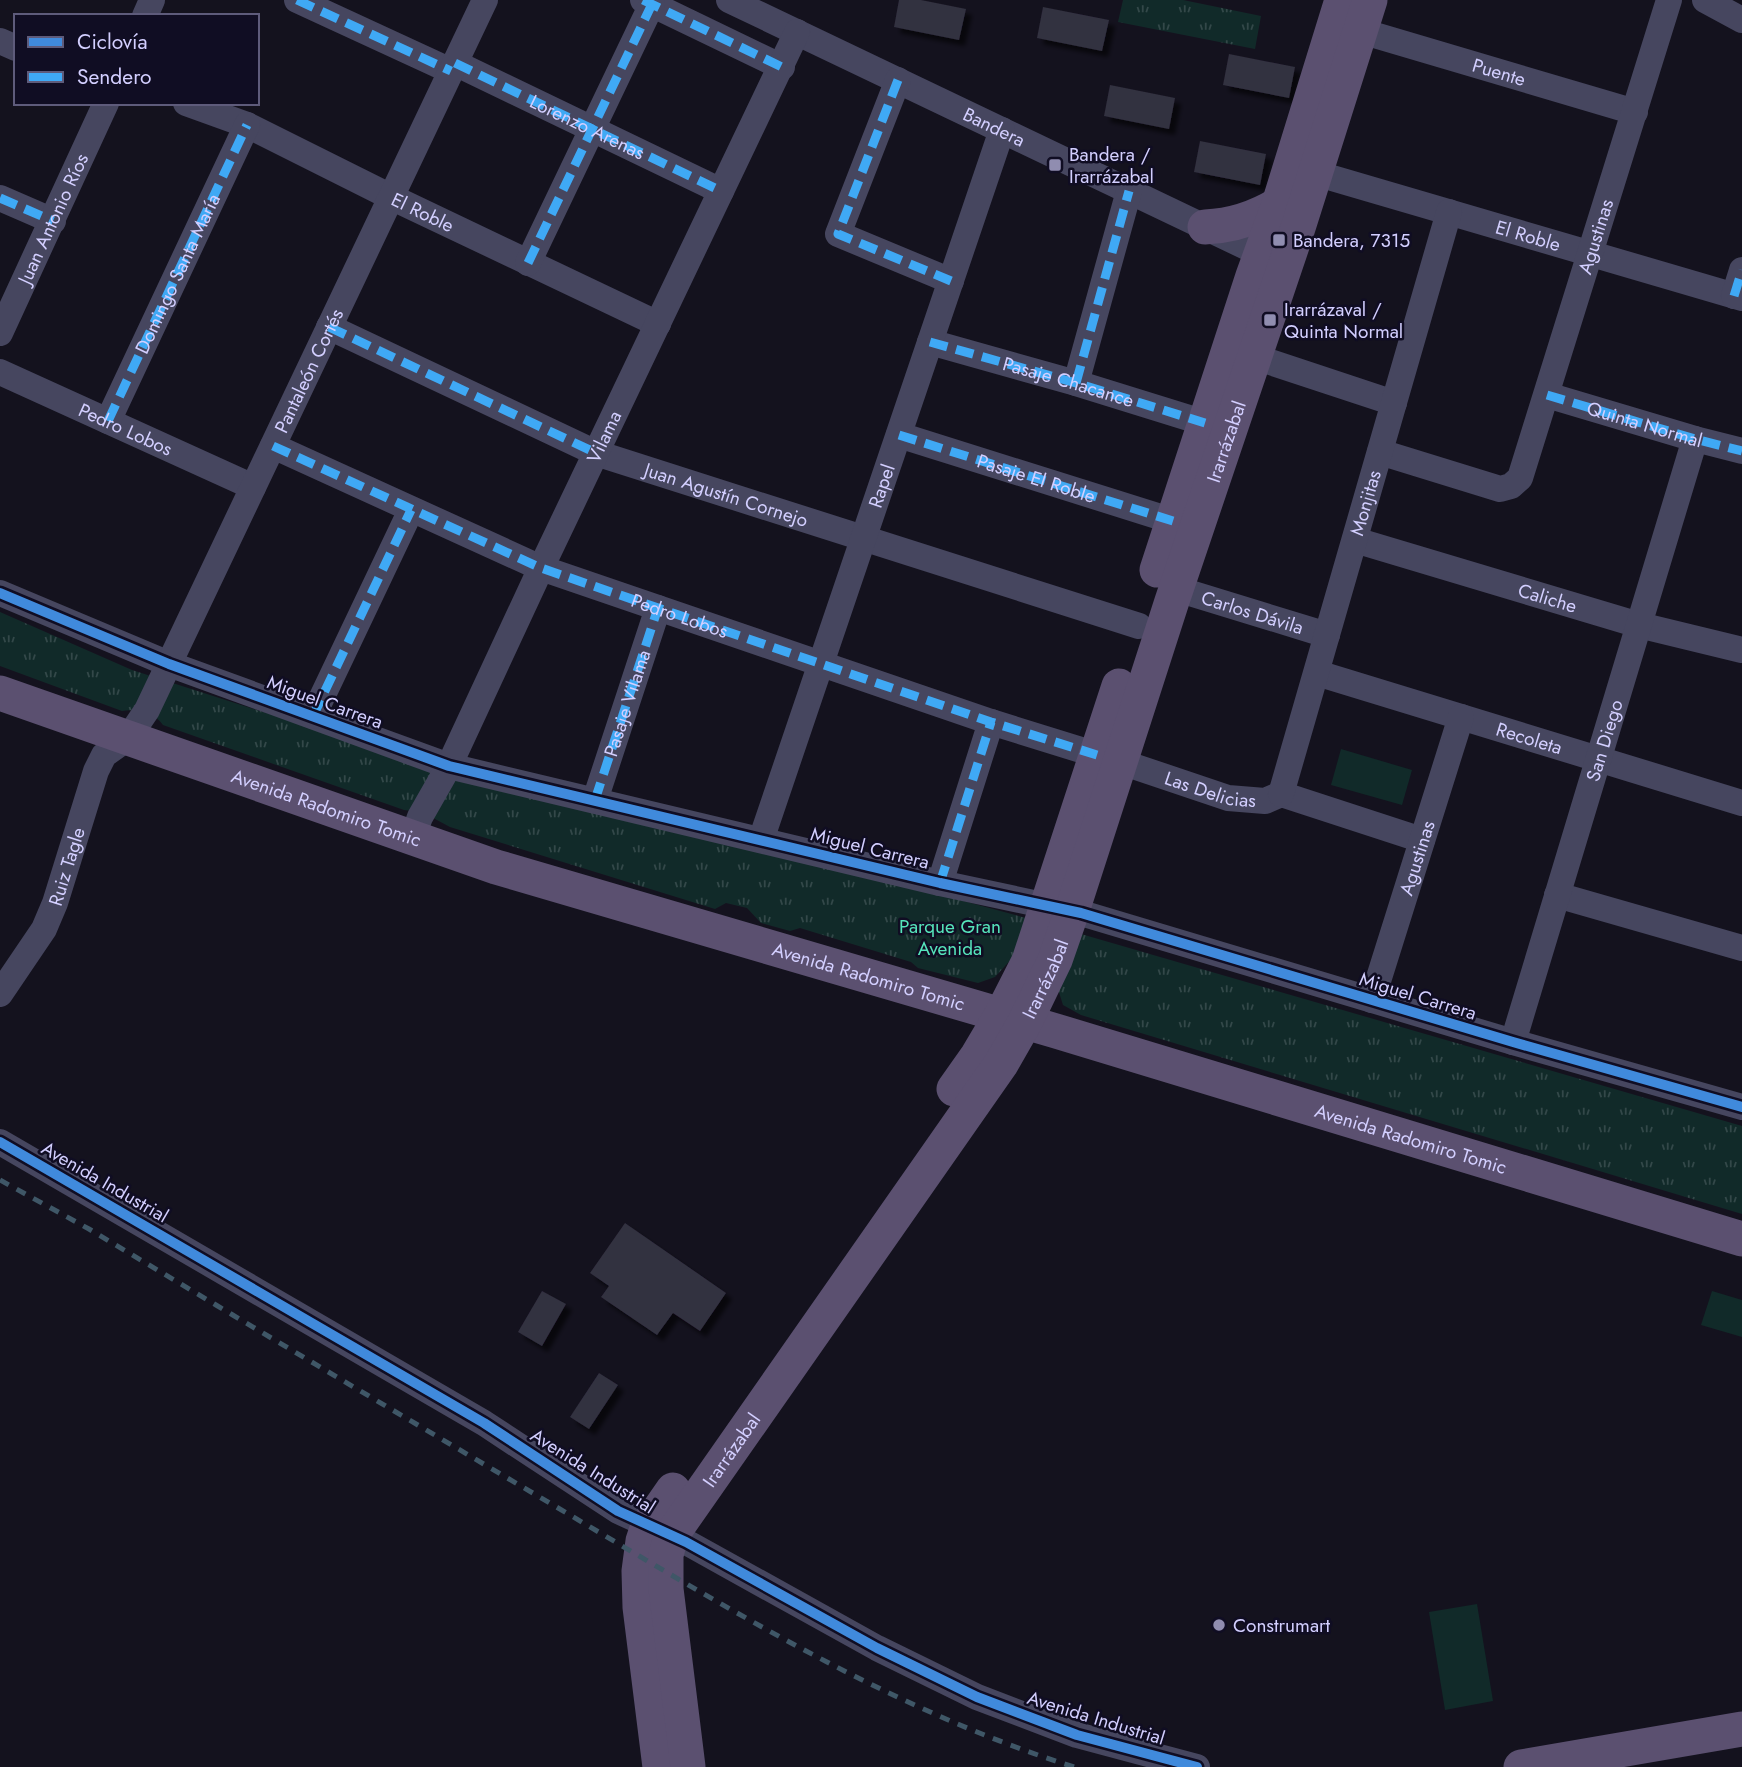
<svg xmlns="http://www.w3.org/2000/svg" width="1742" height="1767" font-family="Jost,sans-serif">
	<defs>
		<pattern id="park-tufts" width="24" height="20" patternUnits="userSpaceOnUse" patternTransform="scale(1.75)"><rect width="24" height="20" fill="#112a29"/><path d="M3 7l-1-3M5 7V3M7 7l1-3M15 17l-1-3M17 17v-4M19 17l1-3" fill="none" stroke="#334849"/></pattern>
		<filter id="shadow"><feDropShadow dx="6" dy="6" stdDeviation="2" flood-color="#0009"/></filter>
	</defs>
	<rect width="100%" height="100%" fill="#14121e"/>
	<g fill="url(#park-tufts)">
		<path d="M1123,0H1183L1261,16L1255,49L1118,22Z"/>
		<path d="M0,612L132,670L447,771L760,846L1026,918L1016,954L995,977L978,983L918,968L911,962L800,928L790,931L761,923L747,908L726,903L715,909L450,827L422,812L404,810L163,725C156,713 135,708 122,711L0,666Z"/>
		<path d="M1081,934L1742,1126V1214L1081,1015L1063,1005L1058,989Z"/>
	</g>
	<g fill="#112a29">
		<path d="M1341,749L1412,770L1402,805L1331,785Z"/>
		<path d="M1712,1291L1742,1300V1337L1701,1325Z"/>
		<path d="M1477,1604L1493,1701L1445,1710L1429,1612Z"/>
	</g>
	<g fill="#323040" filter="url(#shadow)">
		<path d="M899,0H921L966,9L959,40L894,27Z"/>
		<path d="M1043,7L1109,20L1102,51L1037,38Z"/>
		<path d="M1229,54L1295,67L1289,98L1223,85Z"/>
		<path d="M1110,85L1175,98L1169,129L1104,116Z"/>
		<path d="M1200,141L1266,154L1260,185L1194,172Z"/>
		<path d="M625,1223L726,1293L700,1331L673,1313L657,1335L601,1297L609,1286L590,1273Z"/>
		<path d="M542,1291L566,1304L542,1346L518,1332Z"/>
		<path d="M599,1373L618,1385L589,1429L570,1417Z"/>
	</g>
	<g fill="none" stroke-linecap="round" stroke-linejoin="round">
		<g stroke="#46465f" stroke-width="26">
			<path d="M297,0L451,71"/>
			<path d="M643,0L782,67"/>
			<path id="s1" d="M729,0L1261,254L1278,259"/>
			<path d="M1705,0L1742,20"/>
			<path d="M145,16L152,0"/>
			<path id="s2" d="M1361,31L1635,112"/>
			<path d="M0,41L16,48"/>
			<path d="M455,63L721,191"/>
			<path d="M898,80L838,234L951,281"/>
			<path id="s3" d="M186,103L247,125L391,197L658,324"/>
			<path id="s4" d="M1315,173L1742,298"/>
			<path d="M0,198L53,221"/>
			<path d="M528,263L652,4"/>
			<path d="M1734,296L1742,270"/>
			<path id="s5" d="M329,327L596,453L1139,626"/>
			<path id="s6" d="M0,333L106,103"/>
			<path id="s7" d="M930,342L1076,383L1205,423"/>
			<path d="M1255,357L1394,403"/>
			<path id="s8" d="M0,372L253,487"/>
			<path d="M1076,383L1129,191"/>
			<path id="s9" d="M1547,395L1695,439L1742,451"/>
			<path d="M108,421L247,125"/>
			<path id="s10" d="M899,435L1173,521"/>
			<path id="s11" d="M273,446L541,568L991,722L1097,755"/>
			<path id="s12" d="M1380,452L1500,489L1511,486L1520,478L1669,0"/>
			<path id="s13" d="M1355,540L1639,625L1742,650"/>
			<path id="s14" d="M1177,589L1327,635"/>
			<path d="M0,593L169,664L449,766L940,883L1081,913L1513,1042L1742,1107"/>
			<path id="s15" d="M1317,673L1742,803"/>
			<path d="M313,716L411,510"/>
			<path id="s16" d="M1121,762L1228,798L1265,801L1281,794L1422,840"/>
			<path id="s17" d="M1281,794L1449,212"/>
			<path d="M595,800L658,608"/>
			<path id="s18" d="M412,839L420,817L449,766L541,568L797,32"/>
			<path id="s19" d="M761,840L1002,130"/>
			<path d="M940,883L991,722"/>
			<path d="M1557,895L1742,948"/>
			<path id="s20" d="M0,994L44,929L55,903L96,771L104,755L128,738L147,710L485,0"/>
			<path id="s21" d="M1372,1000L1461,717"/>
			<path id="s22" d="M1513,1042L1695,439"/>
			<path d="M0,1142L484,1423L618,1511L686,1542L877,1648L977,1697L1077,1735L1197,1767"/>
		</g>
		<g stroke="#5b5070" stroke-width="35">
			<path d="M1205,227C1233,226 1256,218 1279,204"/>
			<path d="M1157,570L1253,276L1279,204L1342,0"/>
			<path id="s23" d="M0,693L496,867L1056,1031L1742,1239"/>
			<path d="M954,1089L978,1055L1001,1016L1029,961L1119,686"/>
			<path d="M660,1767L640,1607L639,1571L643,1541L648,1526L673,1490"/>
			<path id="s24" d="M688,1767L666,1589V1555L671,1536L1001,1064L1025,1022L1055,960L1072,911L1172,601L1297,231L1370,0"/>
			<path d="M1521,1767L1742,1729"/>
		</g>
		<path stroke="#3f5767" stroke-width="5" stroke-dasharray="10 9" stroke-linecap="butt" d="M0,1180L89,1229C249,1325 409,1420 570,1515C732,1611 893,1710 1074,1767"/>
		<g stroke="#3fa9f5" stroke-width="9" stroke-dasharray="18 9" stroke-linecap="butt">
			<path d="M297,0L451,71"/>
			<path d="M643,0L782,67"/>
			<path id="s25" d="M455,63L721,191"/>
			<path d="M898,80L838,234L951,281"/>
			<path d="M0,198L53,221"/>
			<path d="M528,263L652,4"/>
			<path d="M1734,296L1742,270"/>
			<path d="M329,327L596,453"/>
			<path d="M930,342L1076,383L1205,423"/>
			<path d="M1076,383L1129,191"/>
			<path d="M1547,395L1695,439L1742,451"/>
			<path id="s26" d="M108,421L247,125"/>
			<path d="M899,435L1173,521"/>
			<path d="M273,446L541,568L991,722L1097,755"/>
			<path d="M313,716L411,510"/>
			<path id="s27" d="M595,800L658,608"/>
			<path d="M940,883L991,722"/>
		</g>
		<g stroke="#100d23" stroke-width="15">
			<g id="cycleway">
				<path d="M0,593L169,664L449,766L940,883L1081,913L1513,1042L1742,1107"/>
				<path d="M0,1142L484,1423L618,1511L686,1542L877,1648L977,1697L1077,1735L1197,1767"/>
			</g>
		</g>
		<use href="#cycleway" stroke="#408adc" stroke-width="10"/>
	</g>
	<g fill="#908db0" stroke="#100d23" stroke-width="2.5">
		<rect x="1048" y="158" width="14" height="14" rx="3.5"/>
		<rect x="1272" y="233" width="14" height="14" rx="3.5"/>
		<rect x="1263" y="313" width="14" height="14" rx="3.5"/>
		<circle cx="1219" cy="1625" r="7"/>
	</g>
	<g text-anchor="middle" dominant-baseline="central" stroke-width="5" stroke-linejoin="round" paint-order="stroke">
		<g font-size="19" fill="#d3cfff" stroke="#100d23">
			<text stroke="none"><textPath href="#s2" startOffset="144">Puente</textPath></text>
			<text stroke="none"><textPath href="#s1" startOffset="294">Bandera</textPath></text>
			<text stroke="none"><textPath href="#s25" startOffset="147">Lorenzo Arenas</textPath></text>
			<text stroke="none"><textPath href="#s3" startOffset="261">El Roble</textPath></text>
			<text stroke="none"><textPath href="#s6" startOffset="126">Juan Antonio Ríos</textPath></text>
			<text stroke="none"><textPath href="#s4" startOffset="222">El Roble</textPath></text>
			<text stroke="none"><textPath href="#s12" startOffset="402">Agustinas</textPath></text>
			<text stroke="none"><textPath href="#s26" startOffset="163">Domingo Santa María</textPath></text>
			<text stroke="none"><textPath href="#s20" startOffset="702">Pantaleón Cortés</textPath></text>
			<text stroke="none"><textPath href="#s7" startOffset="144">Pasaje Chacance</textPath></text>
			<text stroke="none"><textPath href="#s9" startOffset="102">Quinta Normal</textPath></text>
			<text stroke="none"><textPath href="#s8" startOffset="138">Pedro Lobos</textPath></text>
			<text stroke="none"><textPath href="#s18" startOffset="446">Vilama</textPath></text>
			<text stroke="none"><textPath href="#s24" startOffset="1472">Irarrázabal</textPath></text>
			<text stroke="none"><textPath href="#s10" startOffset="144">Pasaje El Roble</textPath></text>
			<text stroke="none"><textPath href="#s19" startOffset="374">Rapel</textPath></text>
			<text stroke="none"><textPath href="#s5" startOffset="432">Juan Agustín Cornejo</textPath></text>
			<text stroke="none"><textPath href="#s17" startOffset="303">Monjitas</textPath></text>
			<text stroke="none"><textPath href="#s13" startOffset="201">Caliche</textPath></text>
			<text stroke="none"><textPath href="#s14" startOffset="79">Carlos Dávila</textPath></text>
			<text stroke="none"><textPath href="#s11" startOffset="441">Pedro Lobos</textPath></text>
			<text transform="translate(325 702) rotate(20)">Miguel Carrera</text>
			<text stroke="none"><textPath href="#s27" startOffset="102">Pasaje Vilama</textPath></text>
			<text stroke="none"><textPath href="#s15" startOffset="222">Recoleta</textPath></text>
			<text stroke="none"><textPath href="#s22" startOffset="315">San Diego</textPath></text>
			<text stroke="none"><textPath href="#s16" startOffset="94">Las Delicias</textPath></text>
			<text stroke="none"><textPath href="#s23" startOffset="346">Avenida Radomiro Tomic</textPath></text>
			<text transform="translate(870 848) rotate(14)">Miguel Carrera</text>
			<text stroke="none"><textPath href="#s21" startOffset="149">Agustinas</textPath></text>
			<text stroke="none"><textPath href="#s20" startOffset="145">Ruiz Tagle</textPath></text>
			<text stroke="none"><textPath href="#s23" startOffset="914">Avenida Radomiro Tomic</textPath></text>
			<text stroke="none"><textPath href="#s24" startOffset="905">Irarrázabal</textPath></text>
			<text transform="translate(1418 996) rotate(17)">Miguel Carrera</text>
			<text stroke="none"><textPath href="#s23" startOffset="1480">Avenida Radomiro Tomic</textPath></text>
			<text transform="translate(105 1182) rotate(30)">Avenida Industrial</text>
			<text stroke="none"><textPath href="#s24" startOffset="338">Irarrázabal</textPath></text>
			<text transform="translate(593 1471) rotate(32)">Avenida Industrial</text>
			<text transform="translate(1096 1718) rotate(17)">Avenida Industrial</text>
		</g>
		<g font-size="19" fill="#d3cfff" stroke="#100d23" text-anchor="start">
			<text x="1069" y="154">Bandera /<tspan x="1069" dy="22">Irarrázabal</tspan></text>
			<text x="1293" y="240">Bandera, 7315</text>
			<text x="1284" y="309">Irarrázaval /<tspan x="1284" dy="22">Quinta Normal</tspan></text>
			<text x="1233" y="1625">Construmart</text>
		</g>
		<g font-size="19" fill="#56e4bb" stroke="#100d23">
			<text x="950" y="926">Parque Gran<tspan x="950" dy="22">Avenida</tspan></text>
		</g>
	</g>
	<rect x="14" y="14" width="245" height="91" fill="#100d23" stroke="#5e5b7b" stroke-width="2"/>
	<rect x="28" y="37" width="35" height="10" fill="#408adc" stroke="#5e5b7b" stroke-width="2"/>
	<text x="77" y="49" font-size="21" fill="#d3cfff">Ciclovía</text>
	<rect x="28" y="72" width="35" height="10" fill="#3fa9f5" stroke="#5e5b7b" stroke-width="2"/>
	<text x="77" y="84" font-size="21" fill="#d3cfff">Sendero</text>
</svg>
